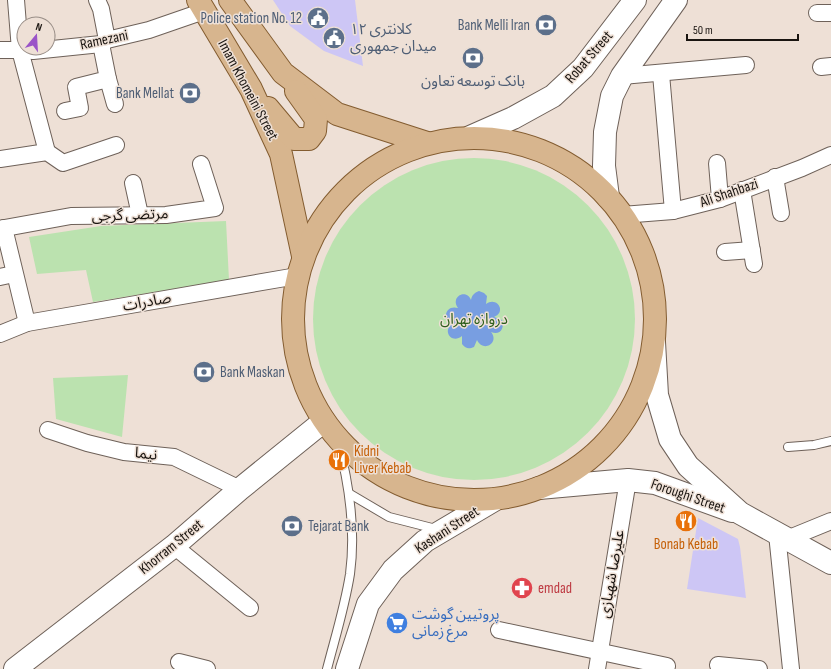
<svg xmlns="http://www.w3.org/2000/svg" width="831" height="669" font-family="'Sofia Sans Condensed','Noto Sans Arabic',sans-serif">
	<rect width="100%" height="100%" fill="#eee0d6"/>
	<g fill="#bbe2af">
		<circle cx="474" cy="319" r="161"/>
		<path d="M226,221L229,280L93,302L86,270L37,274L29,237L101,226Z"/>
		<path d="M128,375L122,437L56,419L53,378Z"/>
	</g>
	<path fill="#789ee1" d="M479,291L484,293L487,296L486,304C497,296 507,312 494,317L502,320C505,328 500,336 491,332C500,343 483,353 477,340L474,347C469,349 466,349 462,344V336C451,345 441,329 454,323C441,321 445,304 458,308C450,297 466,288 471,300C472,295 474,293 479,291Z"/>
	<g fill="#cdc6f5">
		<path d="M273,0H355L363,66L324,51L290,26Z"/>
		<path d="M698,518L738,539L740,547L746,598L687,589Z"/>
	</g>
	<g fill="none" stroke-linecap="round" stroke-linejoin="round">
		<g stroke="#6e6159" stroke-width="10">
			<g id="lane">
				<path d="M788,447L814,445L831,441"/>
				<path d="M350,494L389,517L436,529"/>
				<path d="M327,669C335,638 345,606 350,574C356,529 349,482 337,438"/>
			</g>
		</g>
		<g stroke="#6e6159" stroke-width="18">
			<g id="street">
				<path d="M16,0L20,50L47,152"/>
				<path d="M97,0L101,9L107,40"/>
				<path d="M817,13H831"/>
				<path d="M0,50H20L33,51L101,44L107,40L149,30L204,11"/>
				<path d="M821,67L831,66"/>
				<path d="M661,74L673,211"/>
				<path d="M622,76L746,65"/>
				<path d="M108,79L115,104"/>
				<path d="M65,111L80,108L76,87L108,79L101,44"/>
				<path d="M0,159L47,152L63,163L116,145"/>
				<path d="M717,163L720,199"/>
				<path d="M775,177L781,213"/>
				<path d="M133,183L140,215"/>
				<path d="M742,190L754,264"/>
				<path d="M622,215L673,211L720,199L802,168L831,155"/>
				<path d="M4,228L27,323"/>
				<path d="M0,229L71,216L166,215L215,208L201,164"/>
				<path d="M725,252L752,250"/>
				<path d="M0,277L14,274"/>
				<path d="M0,334L27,323L297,276"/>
				<path d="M48,430L87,443L124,452L174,457L240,489"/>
				<path d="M777,534L791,669"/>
				<path d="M787,539L831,521"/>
				<path d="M174,546L250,608"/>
				<path d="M499,630L667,666"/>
				<path d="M179,662L207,669"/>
				<path d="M718,665L759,669"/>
				<path d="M597,669L628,480"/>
			</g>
		</g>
		<g stroke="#6e6159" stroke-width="24">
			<g id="secondary">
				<path d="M470,137L513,118L553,96L583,68L635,0"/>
				<path d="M608,197L604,166L605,132L612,96L622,76L676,0"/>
				<path d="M654,342L657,395L670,439L688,466L740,513L831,563"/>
				<path d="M539,488L628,480L655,483L732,511"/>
				<path d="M15,669L174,546L240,489L324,421"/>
				<path d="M347,669L368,604L393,570L425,541L496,499"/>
			</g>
		</g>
		<g stroke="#835c30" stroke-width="24">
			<g id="primary">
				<path d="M198,0L251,89L281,154L303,256"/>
				<path d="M230,0L283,73L337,114L427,143"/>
				<path d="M268,108L294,139H309L315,131L316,119L296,91"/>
				<circle cx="474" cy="319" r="181"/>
			</g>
		</g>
		<use href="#lane" stroke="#fff" stroke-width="8"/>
		<use href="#street" stroke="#fff" stroke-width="16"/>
		<use href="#secondary" stroke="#fff" stroke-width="22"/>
		<use href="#primary" stroke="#d7b58e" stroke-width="22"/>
	</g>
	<defs>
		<g id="civic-disc" transform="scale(1.15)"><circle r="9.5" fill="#5c6f8a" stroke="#eee0d6"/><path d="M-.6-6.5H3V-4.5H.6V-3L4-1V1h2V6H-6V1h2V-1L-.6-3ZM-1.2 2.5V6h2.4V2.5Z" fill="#fff"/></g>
		<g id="bank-disc" transform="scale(1.15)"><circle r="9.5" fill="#5c6f8a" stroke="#eee0d6"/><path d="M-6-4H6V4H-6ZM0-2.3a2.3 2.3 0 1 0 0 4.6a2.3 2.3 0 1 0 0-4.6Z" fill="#fff"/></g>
		<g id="restaurant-disc" transform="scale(1.15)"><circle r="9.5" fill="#e8710a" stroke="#eee0d6"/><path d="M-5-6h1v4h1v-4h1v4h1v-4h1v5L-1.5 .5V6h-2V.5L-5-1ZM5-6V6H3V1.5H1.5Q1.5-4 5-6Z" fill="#fff"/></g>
		<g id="pharmacy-disc" transform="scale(1.15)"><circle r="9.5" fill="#e0444e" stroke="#eee0d6"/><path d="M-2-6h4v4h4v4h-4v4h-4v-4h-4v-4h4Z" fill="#fff"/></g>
		<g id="supermarket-disc" transform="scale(1.15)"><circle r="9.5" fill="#3f7fe0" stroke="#eee0d6"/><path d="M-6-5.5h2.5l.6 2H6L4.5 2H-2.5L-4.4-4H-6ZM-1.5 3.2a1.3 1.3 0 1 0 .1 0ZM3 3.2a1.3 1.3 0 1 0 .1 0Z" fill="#fff"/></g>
	</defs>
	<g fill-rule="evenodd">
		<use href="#civic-disc" x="318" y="18"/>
		<use href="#bank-disc" x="546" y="25"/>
		<use href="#civic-disc" x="334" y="38"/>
		<use href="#bank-disc" x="473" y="58"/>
		<use href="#bank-disc" x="190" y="93"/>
		<use href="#bank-disc" x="204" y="372"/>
		<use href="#restaurant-disc" x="339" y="460"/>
		<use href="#restaurant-disc" x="686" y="521"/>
		<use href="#bank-disc" x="292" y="526"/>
		<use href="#pharmacy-disc" x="522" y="588"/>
		<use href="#supermarket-disc" x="397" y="623"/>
	</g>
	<g text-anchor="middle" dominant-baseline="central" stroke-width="3" stroke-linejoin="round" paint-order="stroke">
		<g font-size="15" fill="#4e5e75" stroke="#eee0d6" text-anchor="end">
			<text x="302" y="18">Police station No. 12</text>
			<text x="530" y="25">Bank Melli Iran</text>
			<text x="350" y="29" text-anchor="start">کلانتری ۱۲<tspan x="350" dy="17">میدان جمهوری</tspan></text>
			<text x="473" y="81" text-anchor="middle">بانک توسعه تعاون</text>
			<text x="174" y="93">Bank Mellat</text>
			<text x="220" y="372" text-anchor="start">Bank Maskan</text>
			<text x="308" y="526" text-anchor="start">Tejarat Bank</text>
		</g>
		<g font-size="15" fill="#191410" stroke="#eee0d6">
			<text transform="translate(104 40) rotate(-12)">Ramezani</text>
			<text transform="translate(589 57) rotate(-49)">Robat Street</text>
			<text transform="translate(248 90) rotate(62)">Imam Khomeini Street</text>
			<text transform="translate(729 193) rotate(-19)">Ali Shahbazi</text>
			<text transform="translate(130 215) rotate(-2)">مرتضی گرجی</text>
			<text transform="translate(147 302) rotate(-10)">صادرات</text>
			<text transform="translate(146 454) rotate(6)">نیما</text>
			<text transform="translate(688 496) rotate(19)">Foroughi Street</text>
			<text transform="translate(447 530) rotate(-33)">Kashani Street</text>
			<text transform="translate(171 547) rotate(-39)">Khorram Street</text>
			<text transform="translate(612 574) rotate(-80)">علیرضا شهبازی</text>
		</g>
		<g font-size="15" fill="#2d5e1c" stroke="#eee0d6">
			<text x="474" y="319">دروازه تهران</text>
		</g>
		<g font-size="15" fill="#c56008" stroke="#eee0d6" text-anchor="start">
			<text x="354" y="451">Kidni<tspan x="354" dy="17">Liver Kebab</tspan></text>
			<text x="686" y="544" text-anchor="middle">Bonab Kebab</text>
		</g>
		<g font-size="15" fill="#be3a42" stroke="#eee0d6" text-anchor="start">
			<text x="538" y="588">emdad</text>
		</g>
		<g font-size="15" fill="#366cbe" stroke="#eee0d6" text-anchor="start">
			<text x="412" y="614">پروتیین گوشت<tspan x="412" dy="17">مرغ زمانی</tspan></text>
		</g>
	</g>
	<g transform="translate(36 36) rotate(18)"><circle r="19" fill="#eee0d6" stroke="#998e87"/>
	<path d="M0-3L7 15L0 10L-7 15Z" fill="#9a54c8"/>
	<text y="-6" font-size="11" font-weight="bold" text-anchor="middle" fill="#191410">N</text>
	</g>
	<path d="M687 34v6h111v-6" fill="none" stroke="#191410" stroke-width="2"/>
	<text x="693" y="34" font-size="12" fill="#191410" stroke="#eee0d6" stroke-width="3" paint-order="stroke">50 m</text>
</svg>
